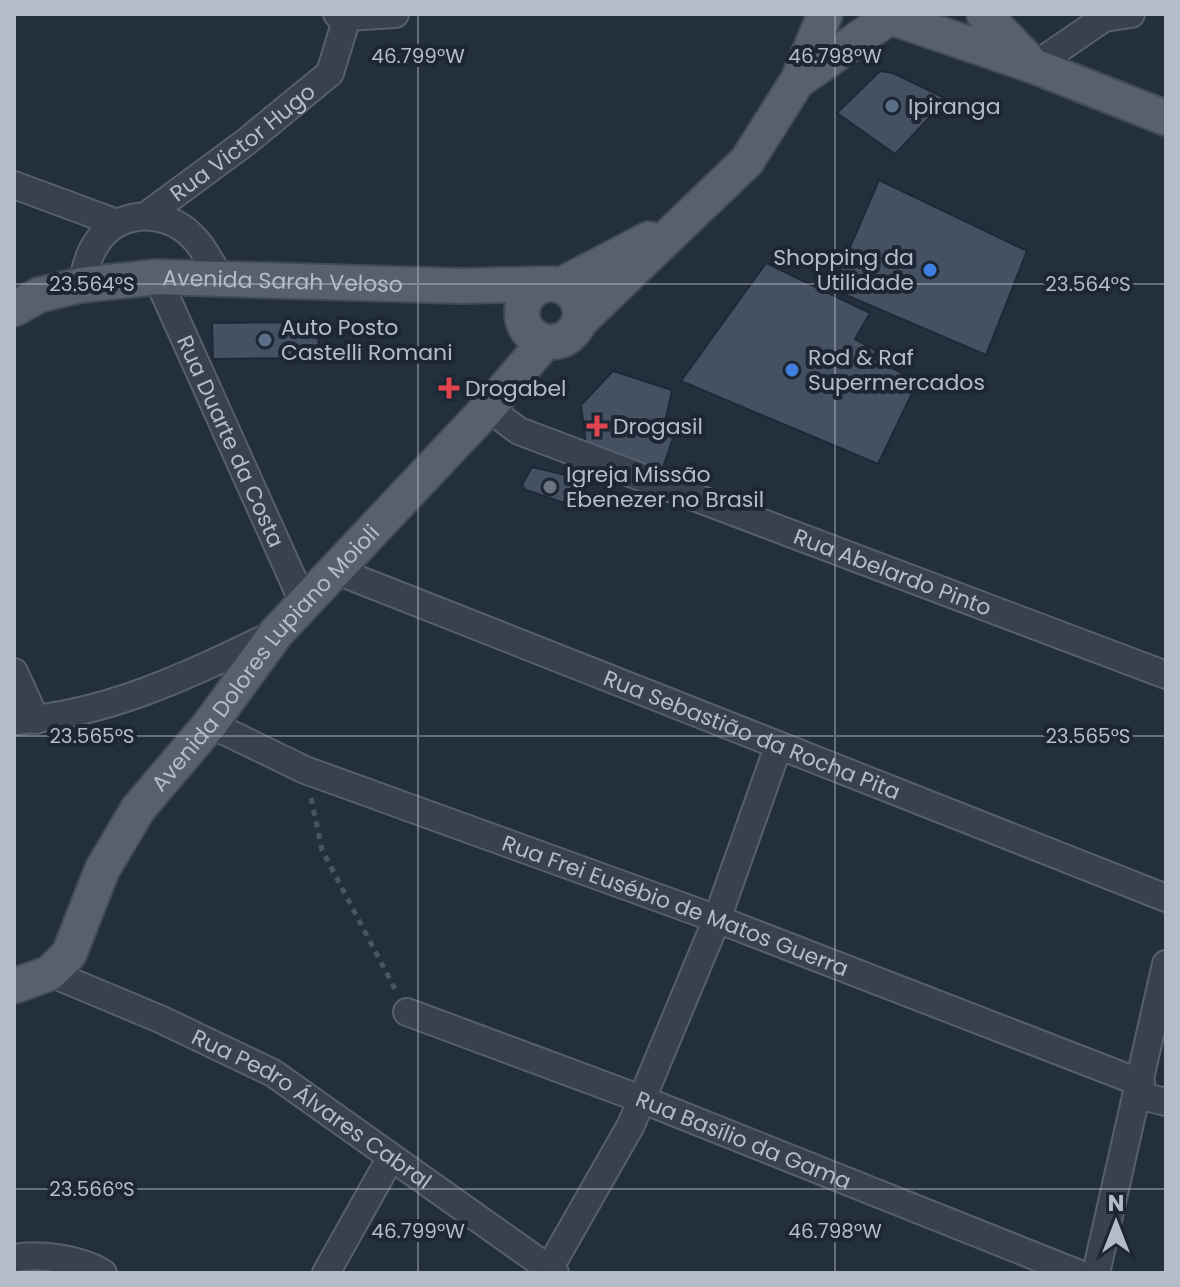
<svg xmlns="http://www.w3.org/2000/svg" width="1180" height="1287" font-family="Poppins,sans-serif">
	<rect width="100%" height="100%" fill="#242f3e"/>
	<g fill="#455162" stroke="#1f2835" stroke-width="2">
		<path d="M880,71L893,73L947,99L895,154L837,113Z"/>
		<path d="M879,180L1027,251L986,355L832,289Z"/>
		<path d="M766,263L870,313L855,339L875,350L874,359L918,381L878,464L681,381Z"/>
		<path d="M318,322L319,358L213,359L212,323Z"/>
		<path d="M613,371L672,390L666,418L678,424L662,470L586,445L581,405Z"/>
		<path d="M532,467L578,478L570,505L526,490L522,485Z"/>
	</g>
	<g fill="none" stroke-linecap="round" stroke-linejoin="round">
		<g stroke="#565f6c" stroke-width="30">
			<g id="minor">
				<path d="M337,14L347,17L395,14"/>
				<path d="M1034,66L1104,18L1131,14"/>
				<path d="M14,185L117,223"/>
				<path id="s1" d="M147,215L246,142L330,73L348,14"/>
				<path id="s2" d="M157,277L304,604"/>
				<path d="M81,285C85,273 87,259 93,249C113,210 163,206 193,237C204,248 212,265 220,278"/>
				<path id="s3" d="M488,408L519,431L1166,675"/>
				<path id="s4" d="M337,571L1166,898"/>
				<path d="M14,672L36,720"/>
				<path d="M14,721C108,715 191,674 274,634"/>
				<path id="s5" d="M210,724L305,770L717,919L1141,1083"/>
				<path id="s6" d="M50,973L160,1019L273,1073L555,1273"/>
				<path id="s7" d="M407,1012L641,1099L1077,1273"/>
				<path d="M1137,1095L1166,1102"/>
				<path d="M14,1258C41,1253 80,1259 103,1273"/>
				<path d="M549,1269L631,1125L717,919L778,747"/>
				<path d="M326,1273L391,1157"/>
				<path d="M1096,1273L1166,964"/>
			</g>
		</g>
		<g stroke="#414a57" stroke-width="38">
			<g id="major">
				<path d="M984,14L1028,60"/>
				<path d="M893,18L1034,66L1166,118"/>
				<path d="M799,80L887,19"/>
				<circle cx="551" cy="313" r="29"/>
				<path d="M561,285L649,239"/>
				<path id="s8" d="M14,309L39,295L81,285L157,277L461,286L545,284"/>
				<path d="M579,322L747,161L798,80L825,14"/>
				<path id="s9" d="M14,986L50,973L69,954L102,870L138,809L210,724L277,632L488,408L545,342"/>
			</g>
		</g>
		<path stroke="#44595c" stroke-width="5" stroke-dasharray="6 6" stroke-linecap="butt" d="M311,798L322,850L395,989"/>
		<use href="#minor" stroke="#38414e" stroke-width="26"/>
		<use href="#major" stroke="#56606e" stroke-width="34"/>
	</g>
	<path fill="none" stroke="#b4bcc9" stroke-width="2" stroke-opacity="0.45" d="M418,14V1273M835,14V1273M14,284H1166M14,736H1166M14,1189H1166"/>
	<g fill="#5c6f8a" stroke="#1d2633" stroke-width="3">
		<circle cx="892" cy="106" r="8"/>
		<circle cx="265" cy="340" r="8"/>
	</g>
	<g fill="#3f7fe0" stroke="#1d2633" stroke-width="3">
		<circle cx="930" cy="270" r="8"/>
		<circle cx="792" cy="370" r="8"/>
	</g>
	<g fill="#e0444e" stroke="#1d2633" stroke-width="3">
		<path d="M445 376h8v8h8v8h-8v8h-8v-8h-8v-8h8z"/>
		<path d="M593 414h8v8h8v8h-8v8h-8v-8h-8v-8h8z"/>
	</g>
	<circle fill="#6b7280" stroke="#1d2633" stroke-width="3" cx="550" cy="487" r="8"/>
	<g text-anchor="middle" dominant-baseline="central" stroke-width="8" stroke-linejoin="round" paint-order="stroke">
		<g font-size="22" fill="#b4bcc9" stroke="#1d2633" text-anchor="start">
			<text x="908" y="106">Ipiranga</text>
			<text x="914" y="257" text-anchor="end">Shopping da<tspan x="914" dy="25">Utilidade</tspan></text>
			<text x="281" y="327">Auto Posto<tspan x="281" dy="25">Castelli Romani</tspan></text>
			<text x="808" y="357">Rod &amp; Raf<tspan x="808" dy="25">Supermercados</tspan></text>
			<text x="465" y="388">Drogabel</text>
			<text x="613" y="426">Drogasil</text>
			<text x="566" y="474">Igreja Missão<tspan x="566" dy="25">Ebenezer no Brasil</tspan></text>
		</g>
		<g font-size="22" fill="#b4bcc9" stroke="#1d2633">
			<text stroke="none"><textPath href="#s1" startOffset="120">Rua Victor Hugo</textPath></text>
			<text stroke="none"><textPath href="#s8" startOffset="274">Avenida Sarah Veloso</textPath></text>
			<text stroke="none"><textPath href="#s2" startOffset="180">Rua Duarte da Costa</textPath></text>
			<text stroke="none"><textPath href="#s3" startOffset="438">Rua Abelardo Pinto</textPath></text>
			<text stroke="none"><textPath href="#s9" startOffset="424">Avenida Dolores Lupiano Moioli</textPath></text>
			<text stroke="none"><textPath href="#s4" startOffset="446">Rua Sebastião da Rocha Pita</textPath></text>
			<text stroke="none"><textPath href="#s5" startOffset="500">Rua Frei Eusébio de Matos Guerra</textPath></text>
			<text stroke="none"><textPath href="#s6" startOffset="296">Rua Pedro Álvares Cabral</textPath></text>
			<text stroke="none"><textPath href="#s7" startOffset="360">Rua Basílio da Gama</textPath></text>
		</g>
	</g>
	<g font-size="20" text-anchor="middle" fill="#b4bcc9" stroke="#1d2633" stroke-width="8" stroke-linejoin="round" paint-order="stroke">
		<text x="418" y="63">46.799°W</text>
		<text x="835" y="63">46.798°W</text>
		<text x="92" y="291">23.564°S</text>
		<text x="1088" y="291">23.564°S</text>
		<text x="92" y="743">23.565°S</text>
		<text x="1088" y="743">23.565°S</text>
		<text x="92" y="1196">23.566°S</text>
		<text x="418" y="1238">46.799°W</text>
		<text x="835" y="1238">46.798°W</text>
	</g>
	<rect width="1180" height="1287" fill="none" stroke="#b4bcc9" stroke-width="32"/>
	<g transform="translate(1116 1223)" stroke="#1d2633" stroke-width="6" paint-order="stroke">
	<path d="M0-6L14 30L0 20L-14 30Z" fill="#b4bcc9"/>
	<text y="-12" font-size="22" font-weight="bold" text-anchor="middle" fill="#b4bcc9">N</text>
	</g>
</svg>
